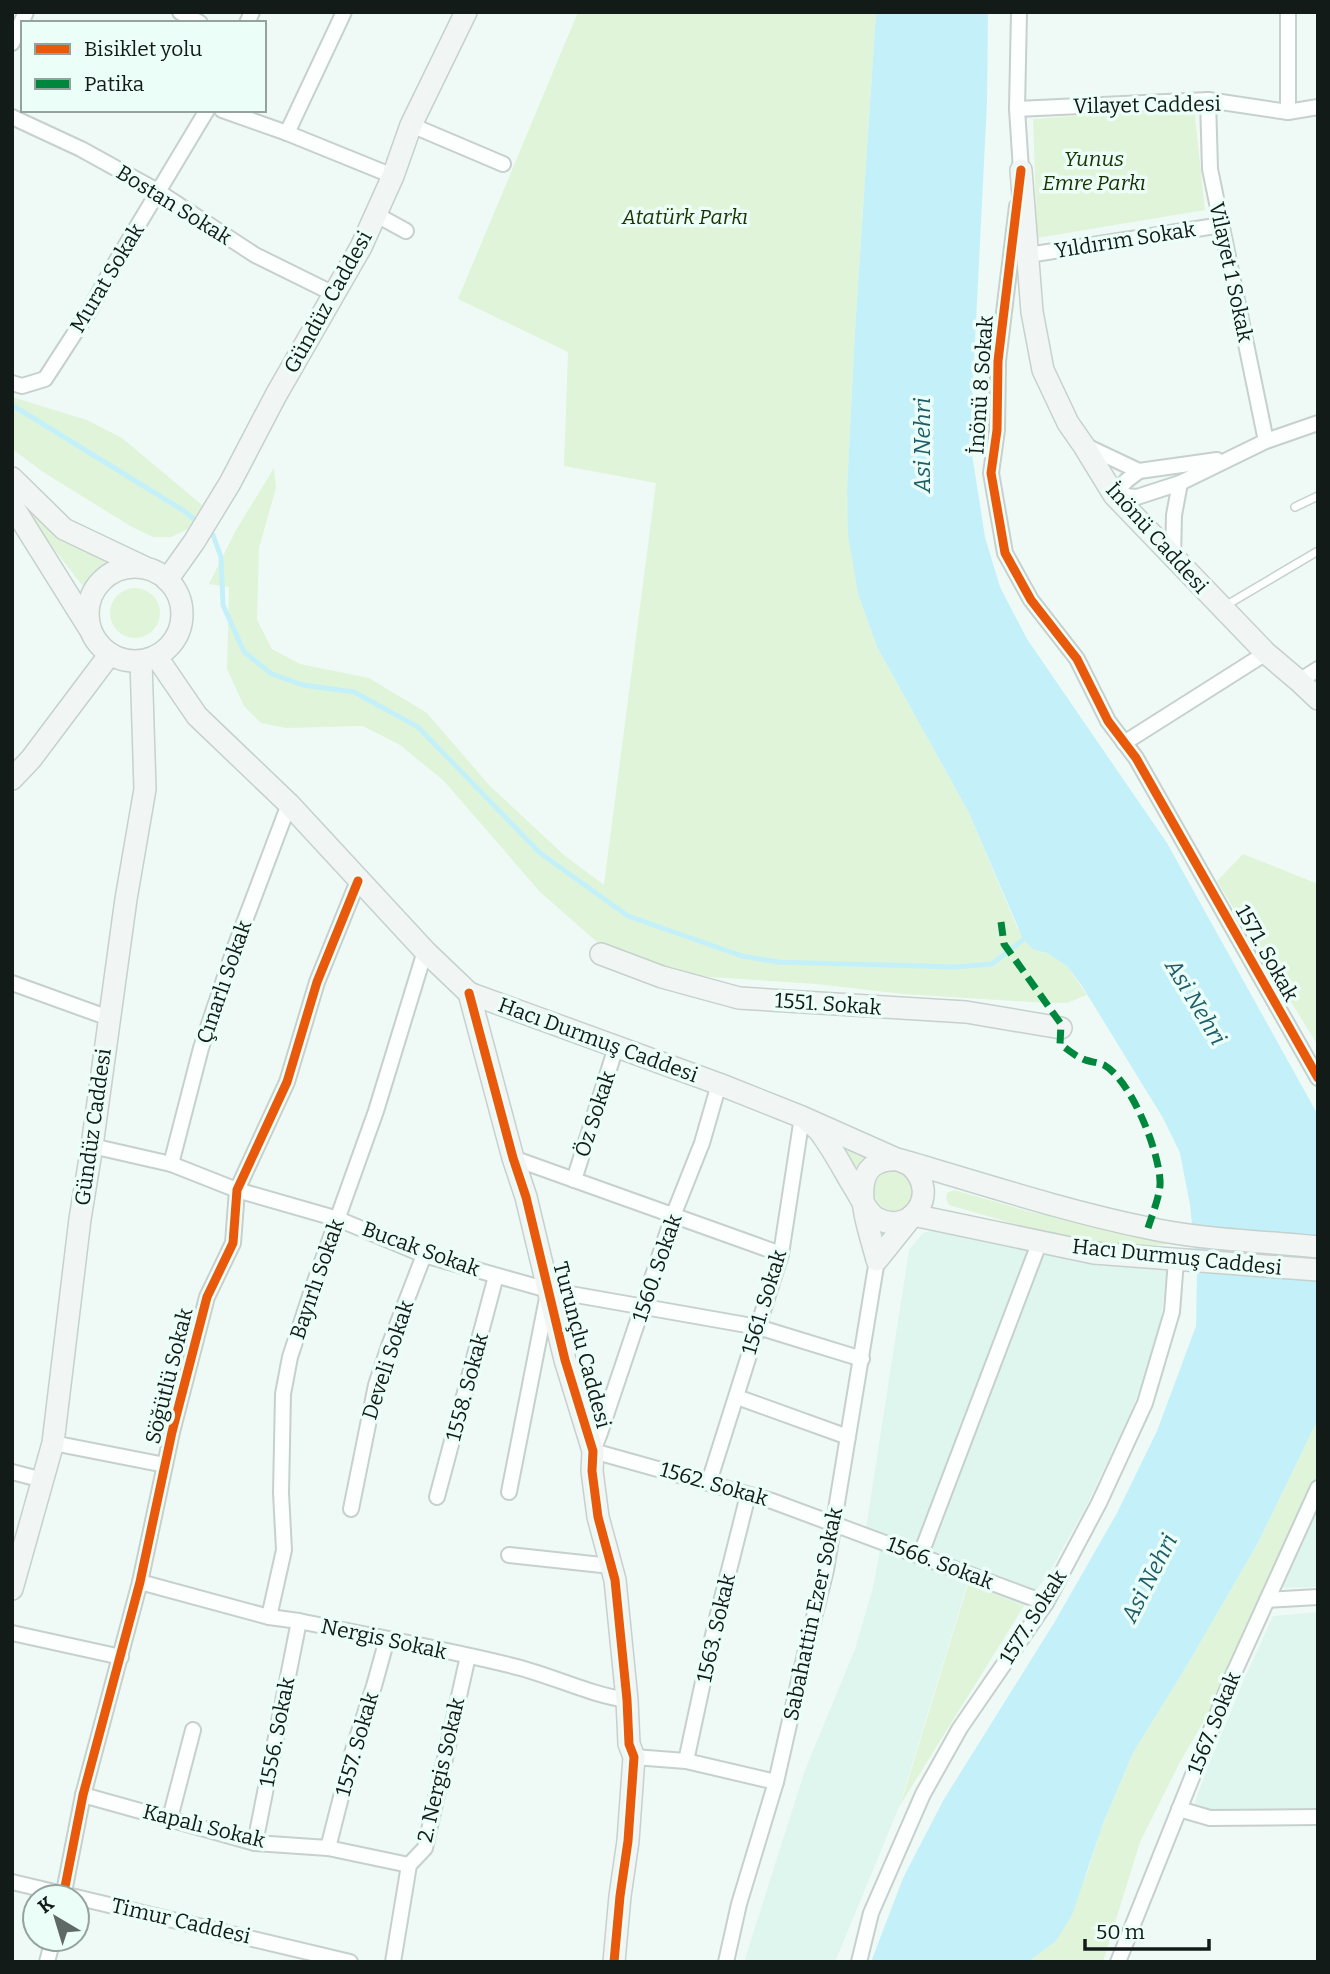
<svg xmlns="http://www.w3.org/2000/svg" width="1330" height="1974" font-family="Bitter,serif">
	<rect width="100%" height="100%" fill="#effaf6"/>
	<g fill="#dff6ee">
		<path d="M949,1225L1167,1268L1159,1335L1132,1410L1086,1507L1048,1575L1024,1606L967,1585L899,1807L835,1962H744L805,1770L855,1649L873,1587L883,1534L866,1528L909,1250L923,1233Z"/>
		<path d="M1318,1507V1587L1280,1588Z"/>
		<path d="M1318,1612V1808L1192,1810L1207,1769L1246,1675L1273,1616Z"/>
	</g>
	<g fill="#e0f4d9">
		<path d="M578,12H876L855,330L847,489L858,594L877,647L969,813L1017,927L1034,950L1047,953L1067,966L1087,995L1067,1003H1046L903,994L816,984L696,976L644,962L598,943L540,892L444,781L400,745L363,726L286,728L261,723L244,706L227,669L229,587L209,584L236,530L274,468L276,488L259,548L257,620L272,649L300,664L369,678L427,713L489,785L564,855L604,885L656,483L564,466L568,352L458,299Z"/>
		<path d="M1194,107L1205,210L1037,238L1033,119Z"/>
		<path d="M12,397L87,420L122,438L202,505L188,529L171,537H153L132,527L43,472L12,449Z"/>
		<path d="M16,501L110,563L91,579L86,590Z"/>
		<circle cx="135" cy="613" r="25"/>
		<path d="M1243,854L1318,884V1046L1217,881Z"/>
		<path d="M838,1146L872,1158L861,1172Z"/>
		<circle cx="894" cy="1191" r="20"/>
		<path d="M954,1190L1031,1212L1167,1239L1168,1243L1165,1245H1113L1032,1229L949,1205L946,1199L947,1193Z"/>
		<path d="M1318,1419V1494L1237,1664L1180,1762L1140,1842L1103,1962H1028L1056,1941L1087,1873L1104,1821L1133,1753L1186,1667L1258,1543Z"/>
		<path d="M968,1584L1024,1606L899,1807L905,1790Z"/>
	</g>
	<path fill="#c4f1f9" d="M876,12H988L987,103L970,441L985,537L1000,587L1027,639L1167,843L1318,1115V1419L1258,1543L1186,1667L1133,1753L1104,1821L1072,1915L1056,1941L1028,1962H871L903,1878L944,1799L1054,1623L1117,1513L1157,1431L1196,1326L1197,1273L1190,1205L1180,1153L1163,1118L1082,986L1067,966L1047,953L1034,950L1023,939L969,813L877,647L858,594L848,535L847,489L855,330Z"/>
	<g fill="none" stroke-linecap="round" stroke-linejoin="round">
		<g stroke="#c4f1f9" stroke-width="5">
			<path d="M12,405L184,511L199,523"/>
			<path d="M206,529L213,535L221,557L223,605L244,652L272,674L303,685L354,692L418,727L540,853L628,916L742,956L778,962L956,967L992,964L1028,936"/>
		</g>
		<g stroke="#c6d0cd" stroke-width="10">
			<g id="lane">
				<path d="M1295,507L1318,496"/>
				<path d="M1225,606L1318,551"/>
			</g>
		</g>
		<g stroke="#c6d0cd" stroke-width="18">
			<g id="street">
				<path d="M180,12L200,23"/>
				<path d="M1019,12L1017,109L1021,170L1020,179"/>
				<path d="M247,23L252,12"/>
				<path d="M12,43L26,12"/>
				<path d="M1208,100L1210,169L1266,441"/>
				<path d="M1017,109L1208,100L1288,112L1318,107"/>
				<path d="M222,110L287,133L393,176"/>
				<path d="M1288,112V12"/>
				<path d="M12,117L81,149L159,192L255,255L334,294"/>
				<path d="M411,125L503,164"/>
				<path d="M287,133L344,12"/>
				<path d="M1017,206L998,361L997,430L991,473L1005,553L1031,600L1077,659L1108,721L1136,758L1318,1078"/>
				<path d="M375,214L406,231"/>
				<path d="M1028,255L1222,225"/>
				<path d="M12,383L22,386L45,379L91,308L113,267L207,110"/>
				<path d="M1086,446L1139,471L1217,460"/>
				<path d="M1114,495L1137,497L1180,483L1266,441L1318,423"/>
				<path d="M1114,495L1126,481L1139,471"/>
				<path d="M1173,558L1174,515L1180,483"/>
				<path d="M1299,681L1318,669"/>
				<path d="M1124,743L1266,653"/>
				<path d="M12,983L109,1018"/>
				<path d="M719,1084L702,1143L673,1216L600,1433L593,1451L772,1501L1046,1603"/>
				<path d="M92,1146L171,1164L237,1190L338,1219L424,1255L548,1290L758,1327L862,1359"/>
				<path d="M513,1158L781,1254"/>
				<path d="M171,1164L201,1048L235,947L289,804"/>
				<path d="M574,1180L616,1047"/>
				<path d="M737,1397L848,1437"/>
				<path d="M53,1443L165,1465"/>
				<path d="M12,1472L43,1480"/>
				<path d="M709,1482L781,1254L802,1117"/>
				<path d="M509,1492L547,1298"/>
				<path d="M437,1497L496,1276"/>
				<path d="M351,1509L376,1385L389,1346L424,1255"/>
				<path d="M509,1555L611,1566"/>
				<path d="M920,1556L1040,1241"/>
				<path d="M140,1582L269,1617L299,1621C369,1636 440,1648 509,1665C549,1674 587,1694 627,1700"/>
				<path d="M1267,1600L1318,1597"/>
				<path d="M269,1617L284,1550L281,1493L283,1394L290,1357L313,1287L376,1111L425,951"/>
				<path d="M12,1633L121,1657"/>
				<path d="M634,1757L686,1761L776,1782"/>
				<path d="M686,1761L715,1626L748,1495"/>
				<path d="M83,1795L255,1843L328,1848L409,1865"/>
				<path d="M1179,1809L1210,1818L1318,1817"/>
				<path d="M170,1818L193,1730"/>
				<path d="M255,1843L299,1621"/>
				<path d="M328,1848L353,1750L374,1686L387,1639"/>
				<path d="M12,1882L350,1962"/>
				<path d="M63,1897L83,1795L140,1582L172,1432L207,1297L233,1243L237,1190L287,1082L317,982L358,881"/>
				<path d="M47,1962L53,1939"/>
				<path d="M393,1962L409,1865L425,1848L468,1656"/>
				<path d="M726,1962L739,1904L776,1782L808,1641L826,1570L877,1260"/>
				<path d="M859,1962L871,1913L923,1794L960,1728L1046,1603L1099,1503L1145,1403L1172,1312L1176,1260"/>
				<path d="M1118,1962L1233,1675L1318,1488"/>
			</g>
		</g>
		<g stroke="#c6d0cd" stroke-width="24">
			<g id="secondary">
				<path d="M1021,170L1032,312L1043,370L1068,423L1084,446L1114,495L1266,653L1299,681L1318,699"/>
				<path d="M12,478L64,529L144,567"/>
				<path d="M12,505L89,628"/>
				<circle cx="135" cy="614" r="47"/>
				<path d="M167,580L194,542L230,483L276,395L361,247L393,176L411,125L466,12"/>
				<path d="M156,656L197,716L289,804L425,951L469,993L719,1084L802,1117L910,1165C942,1194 910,1237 876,1218C866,1211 861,1198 854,1187C843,1169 833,1149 820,1132C816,1127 810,1123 804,1118"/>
				<path d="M12,779L31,759L110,654"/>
				<path d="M601,954L662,977L739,998L966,1012L1061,1028"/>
				<path d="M469,993L513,1158L526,1197L565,1360L593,1451L592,1471L598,1517L615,1580L627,1700L629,1744L634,1757L628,1841L620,1896L614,1962"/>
				<path d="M913,1215L877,1260C869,1227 839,1155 901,1160C983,1184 1065,1211 1148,1228C1203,1240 1261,1241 1318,1247"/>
				<path d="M913,1215L1094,1253L1318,1270"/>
				<path d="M12,1589L53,1443L80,1219L92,1146L126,899L145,789L141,661"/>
			</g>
		</g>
		<use href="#lane" stroke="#fdfefe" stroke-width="7"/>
		<use href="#street" stroke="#fdfefe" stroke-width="14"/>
		<use href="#secondary" stroke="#f1f6f5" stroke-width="21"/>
		<path stroke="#00873e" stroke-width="7" stroke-dasharray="14 7" stroke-linecap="butt" d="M1001,922L1004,944L1061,1024L1060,1044C1067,1049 1075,1056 1083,1059C1089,1062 1097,1062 1104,1065C1131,1080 1159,1151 1160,1181C1161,1193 1152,1215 1148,1228"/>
		<g stroke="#ebfef7" stroke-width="13">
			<g id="cycleway">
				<path d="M1021,170L998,361L997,430L991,473L1005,553L1031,600L1077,659L1108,721L1136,758L1318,1078"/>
				<path d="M469,993L513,1158L526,1197L565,1360L593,1451L592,1471L598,1517L615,1580L627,1700L629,1744L634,1757L628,1841L620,1896L614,1962"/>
				<path d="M63,1897L83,1795L140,1582L172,1432L207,1297L233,1243L237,1190L287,1082L317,982L358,881"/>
			</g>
		</g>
		<use href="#cycleway" stroke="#e8590c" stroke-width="9"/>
	</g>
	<g text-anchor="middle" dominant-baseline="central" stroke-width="7" stroke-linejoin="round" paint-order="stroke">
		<g font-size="21" fill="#121b18" stroke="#ebfef7">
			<text transform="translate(1147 105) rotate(-1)">Vilayet Caddesi</text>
			<text transform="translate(174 205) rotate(32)">Bostan Sokak</text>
			<text transform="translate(1125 240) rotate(-9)">Yıldırım Sokak</text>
			<text transform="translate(1231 272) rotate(78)">Vilayet 1 Sokak</text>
			<text transform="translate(107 278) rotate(-59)">Murat Sokak</text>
			<text transform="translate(328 302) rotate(-61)">Gündüz Caddesi</text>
			<text transform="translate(981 385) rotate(-86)">İnönü 8 Sokak</text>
			<text transform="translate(1157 538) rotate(48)">İnönü Caddesi</text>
			<text transform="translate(1267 953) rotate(61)">1571. Sokak</text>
			<text transform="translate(224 982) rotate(-71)">Çınarlı Sokak</text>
			<text transform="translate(828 1004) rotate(4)">1551. Sokak</text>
			<text transform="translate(598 1040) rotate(20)">Hacı Durmuş Caddesi</text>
			<text transform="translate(595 1114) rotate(-72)">Öz Sokak</text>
			<text transform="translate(93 1127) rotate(-82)">Gündüz Caddesi</text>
			<text transform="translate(421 1249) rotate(20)">Bucak Sokak</text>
			<text transform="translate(1177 1257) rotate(6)">Hacı Durmuş Caddesi</text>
			<text transform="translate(657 1268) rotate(-71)">1560. Sokak</text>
			<text transform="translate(317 1279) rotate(-71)">Bayırlı Sokak</text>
			<text transform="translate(764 1302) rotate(-73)">1561. Sokak</text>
			<text transform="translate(582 1345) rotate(75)">Turunçlu Caddesi</text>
			<text transform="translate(388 1360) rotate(-72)">Develi Sokak</text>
			<text transform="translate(169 1376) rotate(-76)">Söğütlü Sokak</text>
			<text transform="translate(467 1387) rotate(-75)">1558. Sokak</text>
			<text transform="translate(714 1484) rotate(16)">1562. Sokak</text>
			<text transform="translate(940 1563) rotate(21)">1566. Sokak</text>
			<text transform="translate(813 1614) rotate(-78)">Sabahattin Ezer Sokak</text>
			<text transform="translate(1033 1617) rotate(-58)">1577. Sokak</text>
			<text transform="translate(716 1628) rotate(-77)">1563. Sokak</text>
			<text transform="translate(384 1639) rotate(12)">Nergis Sokak</text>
			<text transform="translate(1214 1723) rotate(-68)">1567. Sokak</text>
			<text transform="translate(277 1732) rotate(-79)">1556. Sokak</text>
			<text transform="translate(357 1744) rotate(-74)">1557. Sokak</text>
			<text transform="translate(441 1770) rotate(-77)">2. Nergis Sokak</text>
			<text transform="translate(204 1826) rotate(14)">Kapalı Sokak</text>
			<text transform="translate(181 1921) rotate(13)">Timur Caddesi</text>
		</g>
		<g font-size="21" font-style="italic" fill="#183300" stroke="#ebfef7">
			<text x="1094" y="159">Yunus<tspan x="1094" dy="24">Emre Parkı</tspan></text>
			<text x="685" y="217">Atatürk Parkı</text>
		</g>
		<g font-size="23" font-style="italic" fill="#1d5c68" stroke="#ebfef7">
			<text transform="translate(922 445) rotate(-90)">Asi Nehri</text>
			<text transform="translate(1196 1002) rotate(59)">Asi Nehri</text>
			<text transform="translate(1149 1578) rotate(-63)">Asi Nehri</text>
		</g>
	</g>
	<rect width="1330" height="1974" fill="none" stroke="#121b18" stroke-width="28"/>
	<rect x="21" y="21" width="245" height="91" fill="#ebfef7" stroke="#94a39e" stroke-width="2"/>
	<rect x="35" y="44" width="35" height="10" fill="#e8590c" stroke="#94a39e" stroke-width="2"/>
	<text x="84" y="56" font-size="21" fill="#121b18">Bisiklet yolu</text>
	<rect x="35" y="79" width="35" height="10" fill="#00873e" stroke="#94a39e" stroke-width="2"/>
	<text x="84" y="91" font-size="21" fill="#121b18">Patika</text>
	<g transform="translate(56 1918) rotate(322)"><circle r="33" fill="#ebfef7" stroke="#94a39e" stroke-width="2"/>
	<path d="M0-5L12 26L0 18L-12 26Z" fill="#5f6966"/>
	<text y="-10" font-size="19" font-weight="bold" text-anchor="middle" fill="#121b18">K</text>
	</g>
	<path d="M1085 1939v10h124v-10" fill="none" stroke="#121b18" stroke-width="3.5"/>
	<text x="1096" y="1939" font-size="21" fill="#121b18" stroke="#ebfef7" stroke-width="5" paint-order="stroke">50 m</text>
</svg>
